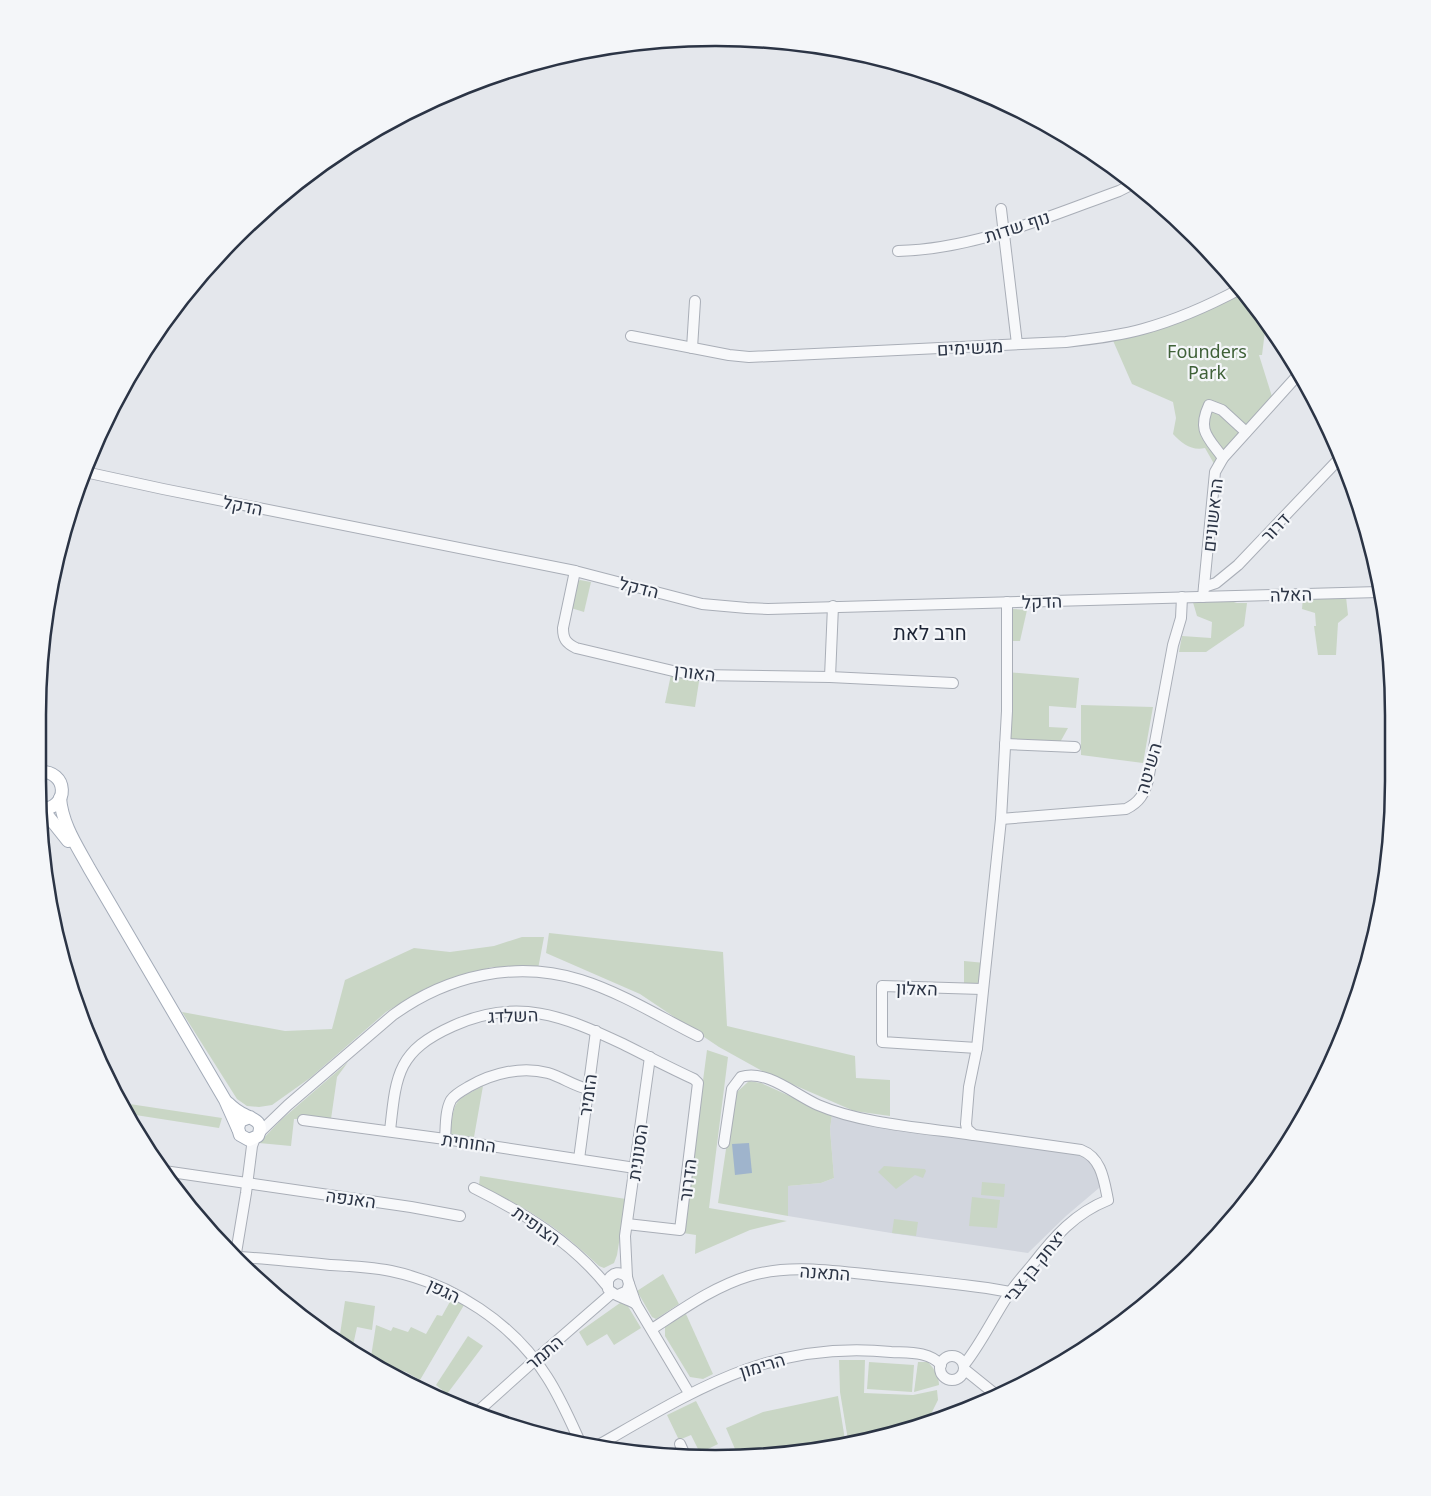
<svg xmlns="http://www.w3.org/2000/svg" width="1431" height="1496" font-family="'Noto Sans',Heebo,sans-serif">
	<rect width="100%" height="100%" fill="#e4e7ec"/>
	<path fill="#d2d6de" d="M832,1115L846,1120L1058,1149L1084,1155L1094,1163L1100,1183L1099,1188L1066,1216L1028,1253L891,1233L788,1216V1186L821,1183L834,1178L830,1129Z"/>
	<g fill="#c9d6c5">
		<path d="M1240,289L1253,303L1271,331H1265L1262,355H1259L1274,403L1217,469L1205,448C1192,451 1182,444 1173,434L1176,418L1173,402L1132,384L1111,336L1153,329Z"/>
		<path d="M580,580L591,582L584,612L571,608L577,582Z"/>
		<path d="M1303,597H1346L1348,615L1338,623L1336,655H1318L1314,626H1316L1315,613L1302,609Z"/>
		<path d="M1192,599L1223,602L1224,599L1237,603H1247L1244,626L1206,652H1179L1182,636L1211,638L1212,622L1197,616Z"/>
		<path d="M1013,609L1027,610L1020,641H1013Z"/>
		<path d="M672,670L700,675L695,707L665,703Z"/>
		<path d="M1007,672L1079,678L1076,708L1049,706V727L1068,728L1058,746L1005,744Z"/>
		<path d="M1081,705L1153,707L1143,763L1081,755Z"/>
		<path d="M549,933L723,952L727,1026L855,1056L856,1078L890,1080V1116L854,1111L764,1072L719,1047L640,994L546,953Z"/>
		<path d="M522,937H544L538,969L492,967L456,978L424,989L386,1012L310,1078L272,1105L259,1107L247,1106L237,1099L182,1012L285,1031L332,1029L345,980L414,948L450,952L494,946Z"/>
		<path d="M964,961L985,963L982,989H964Z"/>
		<path d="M707,1050L728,1057L709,1208L787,1221L750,1230L695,1254L696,1235L683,1233Z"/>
		<path d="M348,1062L337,1077L331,1119H294L291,1146L259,1143L281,1120Z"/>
		<path d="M749,1081L761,1083L832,1115L830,1129L834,1178L821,1183L788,1186V1216L718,1203L733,1102L737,1092Z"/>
		<path d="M483,1086L474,1137L450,1134C455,1100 452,1102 483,1086Z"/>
		<path d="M123,1103L222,1118L219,1128L129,1114Z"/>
		<path d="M884,1166L925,1169L926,1171L923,1178L915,1175L896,1189L878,1172Z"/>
		<path d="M480,1176L626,1199L617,1255L614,1263L604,1268L599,1266C582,1250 564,1234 544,1221C523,1207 501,1196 479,1185Z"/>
		<path d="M982,1182L1005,1184L1004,1197L981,1195Z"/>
		<path d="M972,1197L1000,1200L997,1228L969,1226Z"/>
		<path d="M894,1219L918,1222L916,1236L892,1233Z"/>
		<path d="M663,1274L679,1304L656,1319L652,1317L637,1291Z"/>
		<path d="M452,1298L464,1305L420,1380L406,1372L391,1367L370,1363L376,1325L391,1331L393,1327L408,1332L411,1327L426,1334L437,1315L442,1316Z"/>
		<path d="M345,1301L375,1306L372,1330L357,1327L352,1350L339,1341Z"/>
		<path d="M620,1303H626L641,1328L614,1345L607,1334L587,1346L579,1332Z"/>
		<path d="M686,1314L713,1374L703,1379L690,1377L665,1336V1327Z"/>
		<path d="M468,1336L483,1346L447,1394L436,1385Z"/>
		<path d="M839,1360H865L864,1393L913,1395L937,1390L938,1400L926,1424L848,1440L840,1392Z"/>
		<path d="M869,1362L914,1365L912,1392L867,1389Z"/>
		<path d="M918,1362H928C934,1368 939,1377 939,1385L914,1392Z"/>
		<path d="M838,1396L845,1440L760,1457L738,1456L726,1428L763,1412Z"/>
		<path d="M696,1401L718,1444L700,1453L691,1435L679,1440L667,1415Z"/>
	</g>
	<path fill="#9fb4cc" d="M749,1143L752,1173L735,1175L732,1144Z"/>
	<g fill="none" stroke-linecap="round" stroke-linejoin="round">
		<g stroke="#a9aeb7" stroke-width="12">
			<g id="minor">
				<path d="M1001,209L1017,344"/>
				<path d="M898,251C975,249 1047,217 1119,191L1133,184"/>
				<path d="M631,336L729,355L749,357L1066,342C1092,339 1118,336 1143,329C1176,320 1210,305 1240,289"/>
				<path d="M692,348L695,301"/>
				<path d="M1223,458C1208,437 1197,431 1209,405L1222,410L1246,432"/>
				<path d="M85,472L163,489L575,571L702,604L747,608L768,609L1379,592"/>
				<path d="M575,571L563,628C563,639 566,643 576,648L673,671L698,675L830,677L953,683"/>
				<path d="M1204,587L1216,583L1238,565L1340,458"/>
				<path d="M1203,597L1215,472L1223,458L1298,375"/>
				<path d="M830,677L833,606"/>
				<path d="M1005,744L1075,747"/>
				<path d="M1001,819L1126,809C1140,802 1144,794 1148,780L1173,645L1181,618L1182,597"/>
				<path d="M977,1048L882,1042V986L982,989"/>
				<path d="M303,1120L445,1139L635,1168"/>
				<path d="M390,1131C396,1075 397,1051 453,1026C517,997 564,1016 623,1044C647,1056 670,1068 694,1079L698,1083L680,1230L627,1224"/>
				<path d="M260,1132L288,1105L393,1015C448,975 516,960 581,980C622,993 660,1017 698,1036"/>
				<path d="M445,1139C446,1127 445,1111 451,1100C455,1094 463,1090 470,1086C493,1073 522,1066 548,1073C562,1077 574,1086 588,1089"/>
				<path d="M724,1143L732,1089L741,1077C767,1069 795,1095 818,1105C862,1124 925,1128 973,1135"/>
				<path d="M579,1159L596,1031"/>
				<path d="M164,1171L411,1207L460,1216"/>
				<path d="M474,1188C524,1213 572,1242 607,1286"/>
				<path d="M236,1253L246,1193L252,1146L255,1138"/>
				<path d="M239,1257C269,1259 300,1262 330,1265C350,1266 371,1267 391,1271C453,1284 513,1323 547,1377C560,1397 570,1420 580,1442"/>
				<path d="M627,1277L625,1236L650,1057"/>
				<path d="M629,1284L636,1304L689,1393"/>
				<path d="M618,1295L627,1291L629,1284L627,1277C620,1271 613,1272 608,1280V1289C615,1297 627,1298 636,1304"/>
				<path d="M652,1329C683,1309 713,1287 749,1276C789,1264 832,1271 873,1275C911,1279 949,1283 987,1288L1010,1292"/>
				<circle cx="952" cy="1368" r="12"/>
				<path d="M964,1365C980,1345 991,1322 1005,1300C1013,1287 1023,1276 1033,1264C1054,1237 1075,1213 1108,1200C1104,1181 1102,1158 1081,1150L974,1135L967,1129L966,1124L969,1087L977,1048L1001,819L1007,711V602"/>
				<path d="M964,1369L995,1394"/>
				<path d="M387,1372L405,1379L425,1390"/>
				<path d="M476,1413L535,1360L612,1293"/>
				<path d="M680,1444L685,1455"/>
				<path d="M597,1446C697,1389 771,1340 891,1352C908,1353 929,1351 941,1365"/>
			</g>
		</g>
		<g stroke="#a3abb8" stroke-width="14">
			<g id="major">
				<path d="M38,772C69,769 70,810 40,809"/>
				<path d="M60,798C62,824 77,846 89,868L225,1100L238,1129"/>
				<path d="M40,810L48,816L68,841"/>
				<path d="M228,1103C233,1108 238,1112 245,1115C255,1120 264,1122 258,1136L249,1140L240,1135L238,1128L240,1121L250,1117"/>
			</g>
		</g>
		<use href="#minor" stroke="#f7f8fa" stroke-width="10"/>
		<use href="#major" stroke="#fff" stroke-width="12"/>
	</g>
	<g text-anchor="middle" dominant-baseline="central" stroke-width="4.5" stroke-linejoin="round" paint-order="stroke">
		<g font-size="18" fill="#2b3445" stroke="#f4f6f9">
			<text transform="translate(1017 226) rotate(-18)">נוף שדות</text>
			<text transform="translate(970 347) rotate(-3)">מגשימים</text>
			<text transform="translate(243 505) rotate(11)">הדקל</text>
			<text transform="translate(1212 515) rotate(-84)">הראשונים</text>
			<text transform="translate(1275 527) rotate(-46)">דרור</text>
			<text transform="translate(639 587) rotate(14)">הדקל</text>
			<text transform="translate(1291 594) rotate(-2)">האלה</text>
			<text transform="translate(1042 601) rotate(-2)">הדקל</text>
			<text transform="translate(695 672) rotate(7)">האורן</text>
			<text transform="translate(1148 768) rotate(-74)">השיטה</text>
			<text transform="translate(917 988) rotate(2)">האלון</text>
			<text transform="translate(513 1015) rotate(-2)">השלדג</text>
			<text transform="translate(587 1095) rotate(-82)">הזמיר</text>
			<text transform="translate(469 1142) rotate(8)">החוחית</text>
			<text transform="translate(637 1152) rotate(-82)">הסנונית</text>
			<text transform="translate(687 1180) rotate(-83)">הדרור</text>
			<text transform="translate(351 1198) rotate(8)">האנפה</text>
			<text transform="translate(537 1225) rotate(35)">הצופית</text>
			<text transform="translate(1034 1266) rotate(-51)">יצחק בן צבי</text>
			<text transform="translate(825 1272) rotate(4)">התאנה</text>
			<text transform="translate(444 1290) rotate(25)">הגפן</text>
			<text transform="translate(544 1352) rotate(-41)">התמר</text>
			<text transform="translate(762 1365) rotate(-17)">הרימון</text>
		</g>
		<g font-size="18" fill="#3f6138" stroke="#f4f6f9">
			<text x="1207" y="351">Founders<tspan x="1207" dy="21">Park</tspan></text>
		</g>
		<g font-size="20" fill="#1d2536" stroke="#f4f6f9">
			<text x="930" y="632">חרב לאת</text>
		</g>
	</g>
	<path d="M0 0H1431V1496H0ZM715 46H716A669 669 0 0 1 1385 715V781A669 669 0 0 1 716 1450H715A669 669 0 0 1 46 781V715A669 669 0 0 1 715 46Z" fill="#f4f6f9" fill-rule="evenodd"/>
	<path fill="none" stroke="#2b3445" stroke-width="2.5" d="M715 46H716A669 669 0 0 1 1385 715V781A669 669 0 0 1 716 1450H715A669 669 0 0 1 46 781V715A669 669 0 0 1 715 46Z"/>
</svg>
